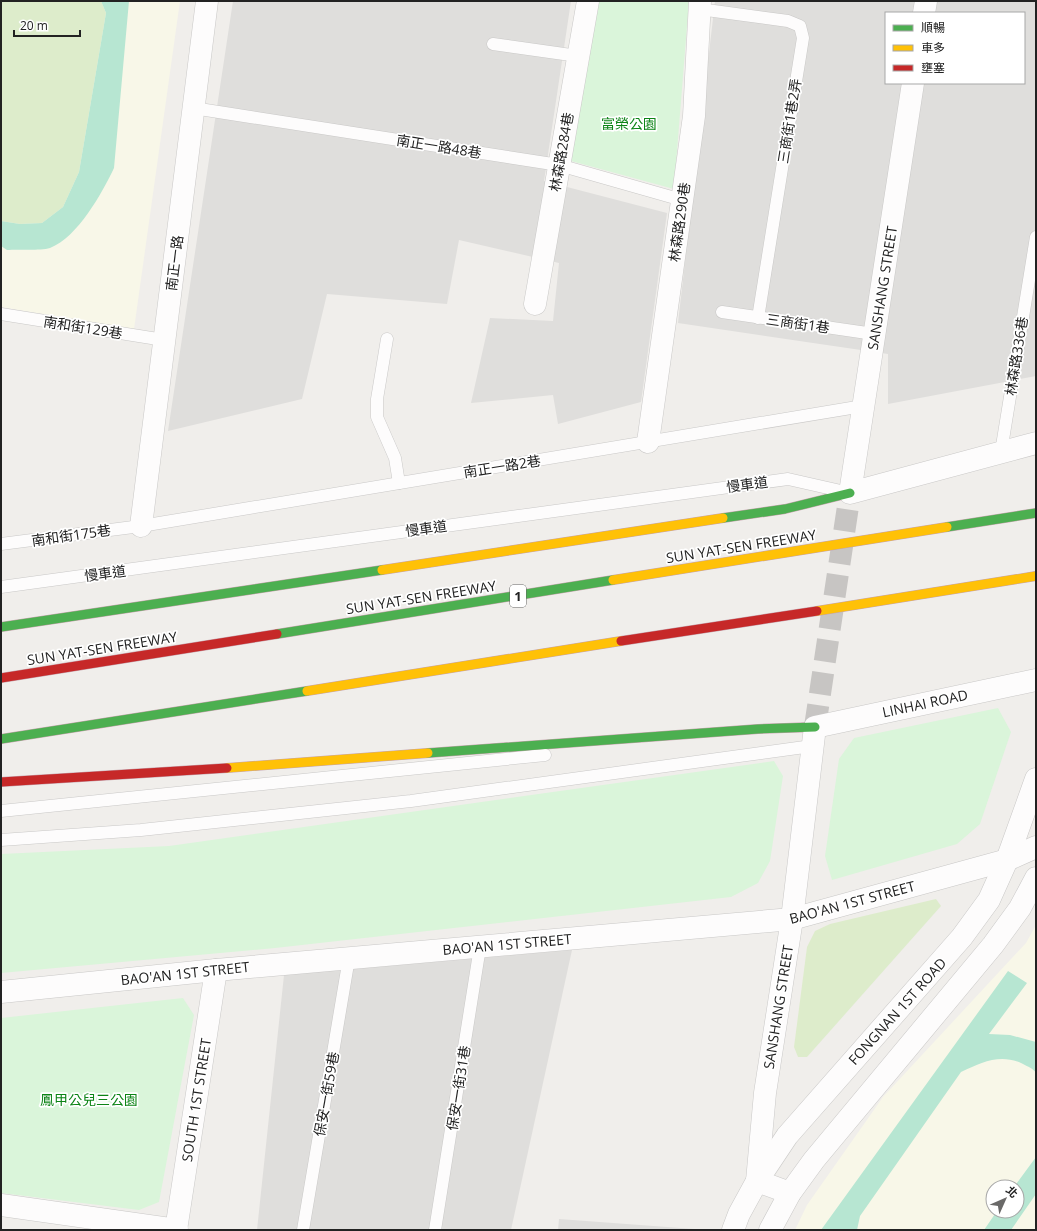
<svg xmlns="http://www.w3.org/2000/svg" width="1037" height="1231" font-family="'Open Sans','Noto Sans TC',sans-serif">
	<rect width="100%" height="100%" fill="#f0eeeb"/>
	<g fill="#dfdedc" fill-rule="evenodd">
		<path d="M233,1H571L544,181L667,213L641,402L558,424L553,395L471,403L490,318L553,321L559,263L459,240L447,304L327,294L302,399L168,431Z"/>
		<path d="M715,1H1036V376L888,404V354L678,323ZM886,13H1024V83H886Z"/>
		<path d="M572,950L511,1230H257L284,975Z"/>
		<path d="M559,1219L694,1229L558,1230Z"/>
	</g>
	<g fill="#f8f7e8" fill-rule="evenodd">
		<path d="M1,1H180L134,329L1,307Z"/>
		<path d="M1036,925V1230H795L807,1205L883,1097L1026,943ZM993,1187H1017V1211H993Z"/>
	</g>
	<g fill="#ddeccb">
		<path d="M2,1H101L106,13L79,172L63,207L42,223L20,224L1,221Z"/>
		<path d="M936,899L941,906L807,1057H798L794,1047L807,947L815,931L830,924Z"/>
	</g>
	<g fill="#daf5da">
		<path d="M598,1H689L674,189L571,161Z"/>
		<path d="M998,708L1011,732L980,824L957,844L832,880L825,856L839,759L854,738Z"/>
		<path d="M774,761L783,776L770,861L758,883L731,897L275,948L1,973V854L169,846Z"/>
		<path d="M183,998L194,1015L159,1202L139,1210L1,1193V1018Z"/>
	</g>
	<g fill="#b7e6d2">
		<path d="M101,1H129L114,168C102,193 78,237 50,248C40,251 18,249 7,250L1,246V221L20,224L42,223L63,207L79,172L106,13Z"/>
		<path d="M1008,971L1027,983L989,1034L1010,1035L1036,1042V1073C1033,1068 1028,1067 1023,1064C1001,1053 982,1062 961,1072L860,1216L857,1230H821Z"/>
		<path d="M1036,1157V1194L1011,1230H984L997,1211H1017V1187H1014Z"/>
	</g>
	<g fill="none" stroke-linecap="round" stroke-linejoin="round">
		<path stroke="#c7c5c3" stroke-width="22" stroke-dasharray="22 11" stroke-linecap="butt" d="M815,727L850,493"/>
		<g stroke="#c9c8c7" stroke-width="13">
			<g id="lane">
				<path d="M699,9L788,21L800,26L803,38L758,318"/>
				<path d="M493,44L578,56"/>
				<path d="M193,108L559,165L682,200"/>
				<path d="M722,312L874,334"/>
				<path d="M1,314L164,340"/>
				<path d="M387,339L377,399V417L395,458L399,483"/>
				<path d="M1001,452L1036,237"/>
				<path d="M1,544L141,526L863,406"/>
				<path d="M1,587L788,479L841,491"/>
				<path d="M1,811L545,755"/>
				<path d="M1,840L141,830L411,801L812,746"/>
				<path d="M303,1230L349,958"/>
				<path d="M435,1230L480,947"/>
			</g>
		</g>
		<g stroke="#c9c8c7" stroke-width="23">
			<g id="street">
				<path d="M924,13L926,1"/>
				<path d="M913,83L850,493L1036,443"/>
				<path d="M535,304L588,1"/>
				<path d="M648,442L694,116L700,1"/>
				<path d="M141,526L207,1"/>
				<path d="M1,992L216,970L792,919L1007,860L1036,847"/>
				<path d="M790,1193L757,1181L765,1093L792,919L815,727L1036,680"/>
				<path d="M1,1205L177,1230"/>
				<path d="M176,1230L216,970"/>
				<path d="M733,1230L739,1214L757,1181L787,1136L962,937L989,900L1007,860L1036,779"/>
				<path d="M770,1230L790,1193L814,1160L993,945L1020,908L1036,878"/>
			</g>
		</g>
		<g stroke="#c5a2ac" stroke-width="10">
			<g id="fast">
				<path d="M723,518L785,509L850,493"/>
				<path d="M1,627L382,570"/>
				<path d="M428,753L758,729L815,727"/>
			</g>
		</g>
		<g stroke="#c5a2ac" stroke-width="10">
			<g id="slow">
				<path d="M382,570L723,518"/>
				<path d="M227,768L428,753"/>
			</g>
		</g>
		<g stroke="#c5a2ac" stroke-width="10">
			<path id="jam" d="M1,782L227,768"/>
		</g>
		<use href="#lane" stroke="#fdfcfc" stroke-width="12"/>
		<use href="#street" stroke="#fdfcfc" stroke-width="22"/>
		<use href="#fast" stroke="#4caf50" stroke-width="9"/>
		<use href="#slow" stroke="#ffc107" stroke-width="9"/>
		<use href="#jam" stroke="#c62828" stroke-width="9"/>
		<g stroke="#c5a2ac" stroke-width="10" stroke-linecap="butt">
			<g id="fast-bridge">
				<path d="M947,527L1036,513"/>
				<path d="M277,634L613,580"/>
				<path d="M1,739L307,691"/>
			</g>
		</g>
		<g stroke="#c5a2ac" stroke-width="10" stroke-linecap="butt">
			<g id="slow-bridge">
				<path d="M613,580L947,527"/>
				<path d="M817,611L1036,576"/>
				<path d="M307,691L621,641"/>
			</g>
		</g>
		<g stroke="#c5a2ac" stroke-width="10" stroke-linecap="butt">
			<g id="jam-bridge">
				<path d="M621,641L817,611"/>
				<path d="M1,678L277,634"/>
			</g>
		</g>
		<use href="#fast-bridge" stroke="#4caf50" stroke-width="9"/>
		<use href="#slow-bridge" stroke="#ffc107" stroke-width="9"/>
		<use href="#jam-bridge" stroke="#c62828" stroke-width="9"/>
	</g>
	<g text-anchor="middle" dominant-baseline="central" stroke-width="3.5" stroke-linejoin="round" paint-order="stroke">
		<rect fill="#fff" stroke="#646464" stroke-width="1" x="510" y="585" width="16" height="22" rx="3"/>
		<g font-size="13" font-weight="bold" fill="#222">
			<text x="518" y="596">1</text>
		</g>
		<g font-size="14" fill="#222" stroke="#fff">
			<text transform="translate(789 121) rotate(-81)">三商街1巷2弄</text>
			<text transform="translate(439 146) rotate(9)">南正一路48巷</text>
			<text transform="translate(561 152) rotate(-80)">林森路284巷</text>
			<text transform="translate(679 222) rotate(-82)">林森路290巷</text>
			<text transform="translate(174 263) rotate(-83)">南正一路</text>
			<text transform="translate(882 288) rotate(-81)">SANSHANG STREET</text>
			<text transform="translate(798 323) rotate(8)">三商街1巷</text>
			<text transform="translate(83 327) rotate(9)">南和街129巷</text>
			<text transform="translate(1016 356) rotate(-81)">林森路336巷</text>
			<text transform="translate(502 466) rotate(-9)">南正一路2巷</text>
			<text transform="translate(747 484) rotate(-8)">慢車道</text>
			<text transform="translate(426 528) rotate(-8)">慢車道</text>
			<text transform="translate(71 535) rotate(-8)">南和街175巷</text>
			<text transform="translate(741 546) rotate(-9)">SUN YAT-SEN FREEWAY</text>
			<text transform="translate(105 573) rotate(-8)">慢車道</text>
			<text transform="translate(421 597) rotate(-9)">SUN YAT-SEN FREEWAY</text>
			<text transform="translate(102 648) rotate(-9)">SUN YAT-SEN FREEWAY</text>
			<text transform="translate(925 703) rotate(-12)">LINHAI ROAD</text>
			<text transform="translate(852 902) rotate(-15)">BAO'AN 1ST STREET</text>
			<text transform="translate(507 944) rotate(-5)">BAO'AN 1ST STREET</text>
			<text transform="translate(185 973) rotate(-6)">BAO'AN 1ST STREET</text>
			<text transform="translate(778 1007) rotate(-81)">SANSHANG STREET</text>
			<text transform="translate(897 1011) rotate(-48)">FONGNAN 1ST ROAD</text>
			<text transform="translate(458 1088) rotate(-81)">保安一街31巷</text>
			<text transform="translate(326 1094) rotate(-80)">保安一街59巷</text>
			<text transform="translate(196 1100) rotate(-81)">SOUTH 1ST STREET</text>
		</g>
		<g font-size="14" fill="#0c8416" stroke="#fff">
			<text x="629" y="123">富榮公園</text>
			<text x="89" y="1099">鳳甲公兒三公園</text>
		</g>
	</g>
	<rect width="1037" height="1231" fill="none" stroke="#222222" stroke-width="4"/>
	<rect x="885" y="12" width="140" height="72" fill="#ffffff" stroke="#a7a7a7"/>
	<rect x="893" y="25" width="20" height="6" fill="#4caf50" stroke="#a7a7a7"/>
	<text x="921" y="32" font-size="12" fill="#222222">順暢</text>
	<rect x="893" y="45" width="20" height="6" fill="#ffc107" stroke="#a7a7a7"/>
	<text x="921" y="52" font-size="12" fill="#222222">車多</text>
	<rect x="893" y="65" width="20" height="6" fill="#c62828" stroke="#a7a7a7"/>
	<text x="921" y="72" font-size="12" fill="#222222">壅塞</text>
	<g transform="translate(1005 1199) rotate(45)"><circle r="19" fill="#ffffff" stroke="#a7a7a7"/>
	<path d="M0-3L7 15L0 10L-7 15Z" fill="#6a6968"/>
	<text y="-6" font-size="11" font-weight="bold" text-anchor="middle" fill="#222222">北</text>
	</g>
	<path d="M14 30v6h66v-6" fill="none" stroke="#222222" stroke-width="2"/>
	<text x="20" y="30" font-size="12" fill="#222222" stroke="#ffffff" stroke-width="3" paint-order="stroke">20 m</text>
</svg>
